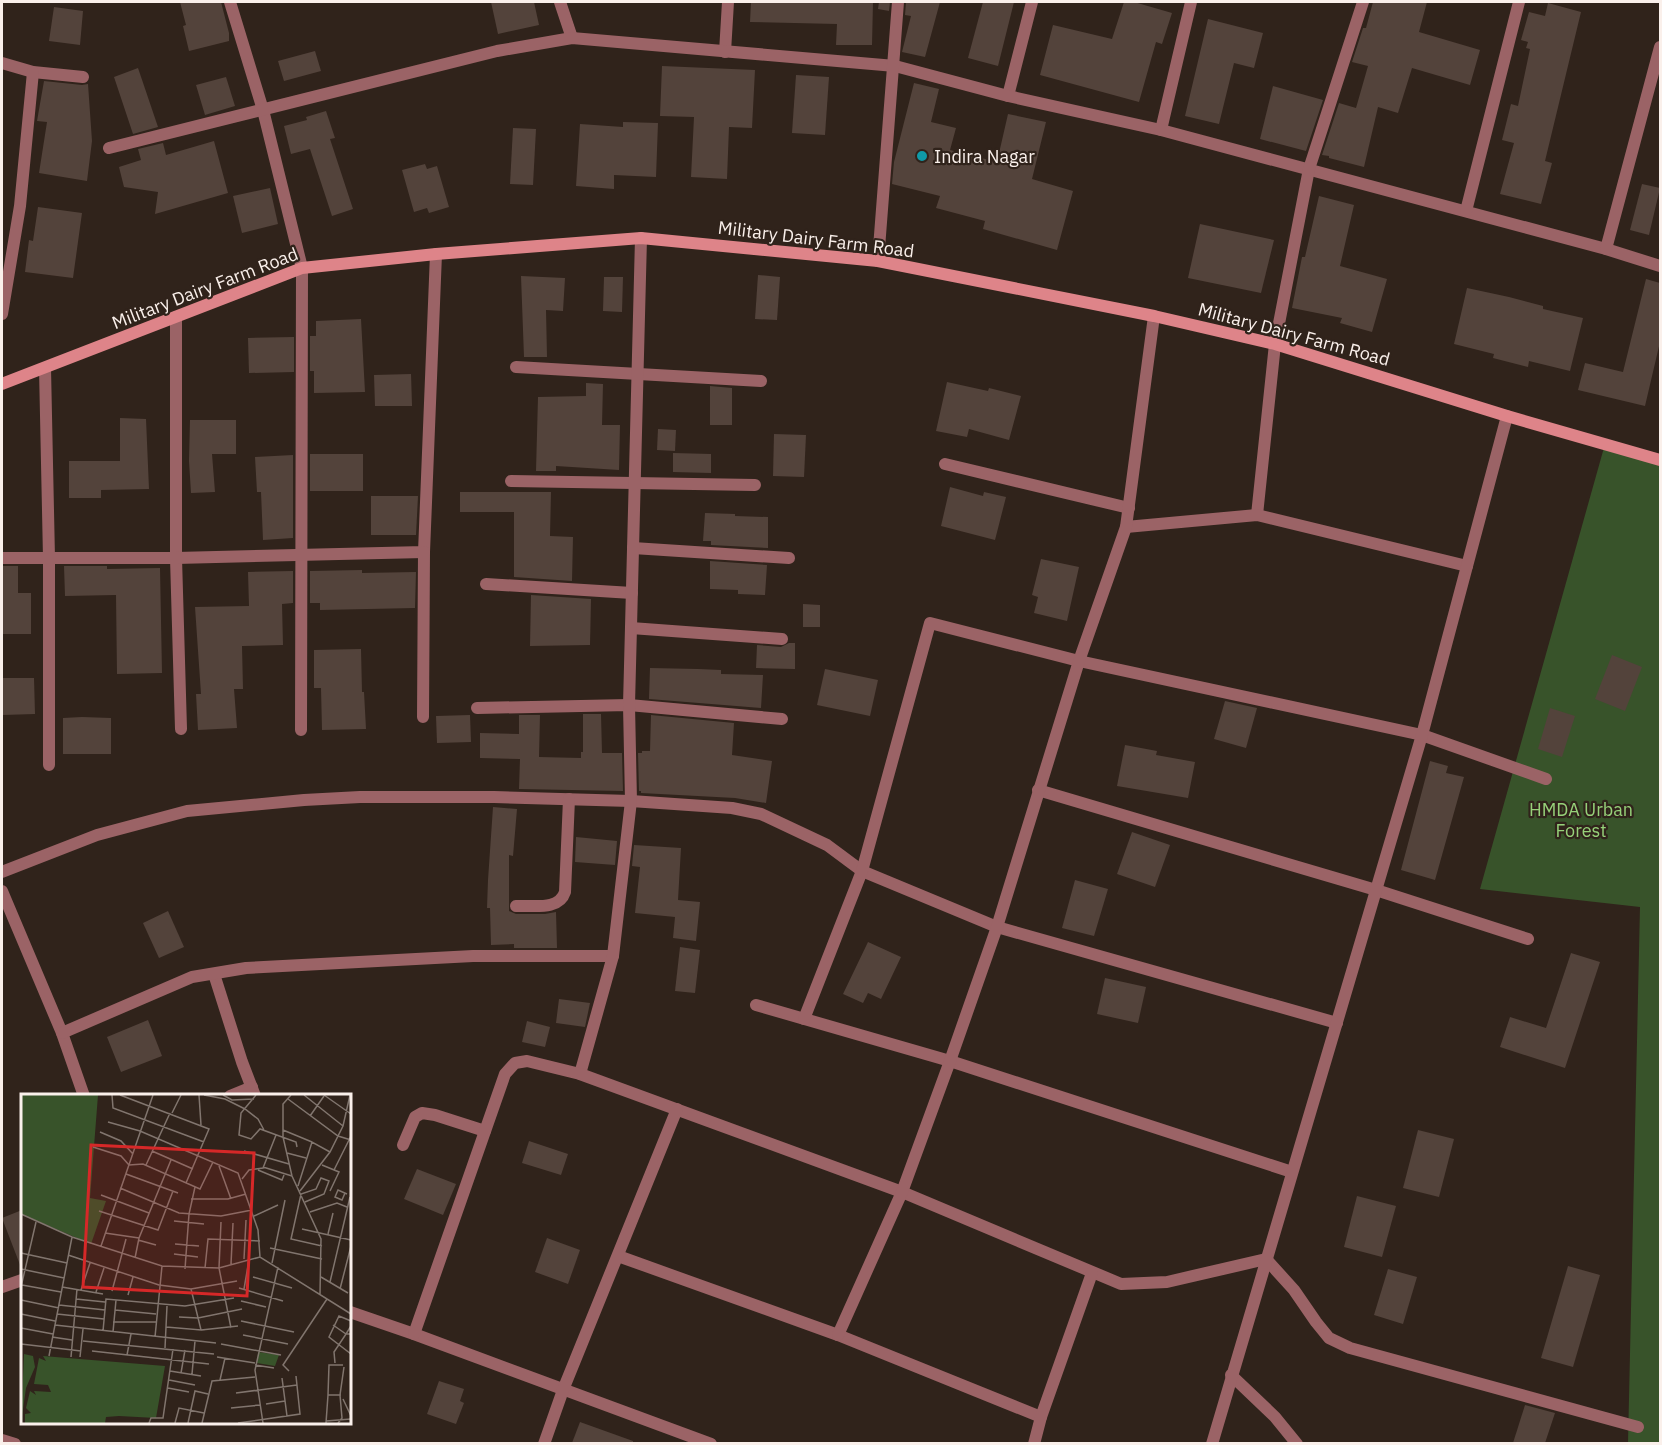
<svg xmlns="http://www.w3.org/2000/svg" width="1662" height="1445" font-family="'IBM Plex Sans',sans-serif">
	<rect width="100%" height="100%" fill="#30231b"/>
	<path fill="#38532a" d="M1605,444L1660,461V1443H1628L1640,907L1480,889Z"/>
	<g fill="#53433b">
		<path d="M180,2H221L229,33V41L189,51L183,26L186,25Z"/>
		<path d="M491,2H534L539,25L498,34Z"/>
		<path d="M751,2H873L872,45H836L837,24L750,22Z"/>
		<path d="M879,2H890L889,11L878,9Z"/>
		<path d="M906,2H940L925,57L902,52L911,16L905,15Z"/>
		<path d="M983,2H1014L998,66L968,58Z"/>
		<path d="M1124,2H1134L1172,13L1162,44L1156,42L1139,102L1040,75L1053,25L1112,39Z"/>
		<path d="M1373,2H1427L1419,32L1480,50L1470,85L1412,68L1398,113L1378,107L1364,167L1329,158V156L1322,155L1339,103L1356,108L1368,66L1352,62L1363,28H1366Z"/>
		<path d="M1548,3L1581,12L1545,161L1552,163L1541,204L1500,194L1514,143L1502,140L1511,104L1518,106L1530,49L1526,48L1528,42L1521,40L1529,12L1545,16Z"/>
		<path d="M54,7L83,11L80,45L49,41Z"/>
		<path d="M1208,19L1263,33L1254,68L1234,63L1219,124L1185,116Z"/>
		<path d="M315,51L321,71L284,81L278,61Z"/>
		<path d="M662,66L755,70L752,128L729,127L727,179L691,177L694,117L660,116Z"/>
		<path d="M138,68L158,127L133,134L114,77Z"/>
		<path d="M796,75L829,77L825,135L792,133Z"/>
		<path d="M226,77L235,106L205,115L196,85Z"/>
		<path d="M44,81L82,85L88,84L92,141L87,181L39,173L47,122L37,121Z"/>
		<path d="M914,83L939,89L931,122L956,128L950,150L997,162L1008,114L1046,122L1032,179L1073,191L1057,250L983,229L985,221L936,208L940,196L892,184L894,162Z"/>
		<path d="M1273,86L1323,100L1306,151L1260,139Z"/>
		<path d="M326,111L335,138L330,139L353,209L332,216L310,149L291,154L284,126L307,120L306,117Z"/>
		<path d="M623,122L658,123L656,177L614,175V189L576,186L580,124L623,127Z"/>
		<path d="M513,128L536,129L533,185L510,184Z"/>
		<path d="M214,141L228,193L155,214L158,192L124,187L119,167L141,160L138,149L163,143L166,155Z"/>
		<path d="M425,164L427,169L437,166L449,207L429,213L427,208L414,212L402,170Z"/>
		<path d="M1642,184L1660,188L1649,235L1630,230Z"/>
		<path d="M270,188L278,224L242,233L233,196Z"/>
		<path d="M1319,196L1354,205L1340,266L1387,279L1372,332L1340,323L1342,318L1292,308L1302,257H1305Z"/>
		<path d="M38,207L82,213L73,278L25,272L29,240L33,241Z"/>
		<path d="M1200,224L1274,240L1261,293L1188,278Z"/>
		<path d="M758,275L780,277L777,320L755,319Z"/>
		<path d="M521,276L565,278L563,311L546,310L547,357H524Z"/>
		<path d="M604,277H623L622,312L603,311Z"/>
		<path d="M1646,279L1660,283V342L1645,406L1578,390L1585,363L1623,372Z"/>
		<path d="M1467,288L1509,297L1543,306V309L1583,318L1570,371L1529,361L1528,367L1493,358L1494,354L1454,344Z"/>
		<path d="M361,319L365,392L314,393V371H310V336H316V321Z"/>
		<path d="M294,337V372L249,373L248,338Z"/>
		<path d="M411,374L412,406H375L374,375Z"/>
		<path d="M947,382L988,391L989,388L1021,396L1009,440L969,429L967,437L936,431Z"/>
		<path d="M586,383L603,384L602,425H620L619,470L556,466V471H536L538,397L586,396Z"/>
		<path d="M710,386L732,388V425H710Z"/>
		<path d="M120,418L146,419L149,489L101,490V498H69V461H120Z"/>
		<path d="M190,420H236V454H212L215,492L191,493L189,461Z"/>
		<path d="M658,429L676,430L675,451L657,450Z"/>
		<path d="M774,434L806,435L804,477L773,476Z"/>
		<path d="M673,453L711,454V473L673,472Z"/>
		<rect x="310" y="454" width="53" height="37"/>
		<path d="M293,455V538L263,540L261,492H257L255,457Z"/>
		<path d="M950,487L983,496L984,492L1006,497L995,540L941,526Z"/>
		<path d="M460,492H551L550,536L573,537L572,581L514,577V512H460Z"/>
		<path d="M371,496H418L416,535H371Z"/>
		<path d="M705,513L735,514V516L768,517V548L711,545V541H703Z"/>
		<path d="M1041,559L1079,567L1067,621L1034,613L1038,597L1032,595Z"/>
		<path d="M710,561L767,565L765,595L738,594V590L710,589Z"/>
		<path d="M2,566H18V593H31V634H2Z"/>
		<path d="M64,566H107V569L160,568L162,673L117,674L116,595L65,596Z"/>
		<path d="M362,570V573L416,572L415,608L320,610V603H310V571Z"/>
		<path d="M293,571V603L282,604L283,645L242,646L243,689H234L237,728L198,730L196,694H201L195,607L249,606L248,572Z"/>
		<path d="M531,595L591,599L590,645L530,646Z"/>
		<path d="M803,604L820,605V627H803Z"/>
		<path d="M789,643H795V669L756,668L757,645L781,647Z"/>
		<path d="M361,649L362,692H364L366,729L322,730L321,688H314V650Z"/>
		<path d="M1612,655L1642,667L1625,711L1595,699Z"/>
		<path d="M650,668L698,669L721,670V674L763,675L761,708L649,699Z"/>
		<path d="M825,669L878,680L870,716L817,705Z"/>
		<path d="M2,678H34L35,714L3,715Z"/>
		<path d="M1225,701L1257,708L1246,748L1214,739Z"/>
		<path d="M1550,708L1575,716L1562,757L1538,749Z"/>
		<path d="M583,714H601L602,753H622L623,791L519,789L520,759L480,758V733L519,734V715H540L539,757L581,758V752H583Z"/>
		<path d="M470,715L471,742L437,743L436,716Z"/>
		<path d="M651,715L734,723L732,755L772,761L766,803L735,798L641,793V791H639L638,753H642V751H650Z"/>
		<path d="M82,717L111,718V754H63V718Z"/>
		<path d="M1125,745L1157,751L1156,755L1195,762L1188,798L1117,786Z"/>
		<path d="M1430,761L1448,766L1446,773L1464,777L1435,880L1401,870Z"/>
		<path d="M493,807L517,809L513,856L509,855V911L516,914H545L556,912L557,948H514V944L491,945L490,908H487L488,880Z"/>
		<path d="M1132,832L1170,845L1155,887L1117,874Z"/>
		<path d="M576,837L617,841L615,865L575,862Z"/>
		<path d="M634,845L681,848L678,900L700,902L696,941L673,938L675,917L635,913L640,867L632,866Z"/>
		<path d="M1075,880L1108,889L1094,936L1062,928Z"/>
		<path d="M168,911L184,947L159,958L143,923Z"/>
		<path d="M868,942L901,957L881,999L868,993L863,1003L843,994Z"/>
		<path d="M680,947L700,950L695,993L675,991Z"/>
		<path d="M1571,953L1600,962L1565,1068L1500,1047L1510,1017L1546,1028Z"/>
		<path d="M1105,978L1146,987L1138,1023L1097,1014Z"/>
		<path d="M559,999L590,1003L585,1027L556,1023Z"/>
		<path d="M148,1020L162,1056L121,1072L107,1037Z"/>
		<path d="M527,1021L550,1027L545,1047L522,1042Z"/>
		<path d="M1418,1130L1454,1139L1439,1197L1403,1188Z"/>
		<path d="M529,1141L568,1154L561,1175L522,1163Z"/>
		<path d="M417,1169L456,1184L443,1215L404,1199Z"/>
		<path d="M1357,1196L1396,1206L1382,1257L1344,1247Z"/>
		<path d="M22,1210V1270L2,1218Z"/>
		<path d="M547,1238L580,1250L568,1284L535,1272Z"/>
		<path d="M1568,1266L1600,1275L1573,1367L1541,1358Z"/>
		<path d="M1388,1269L1417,1277L1403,1324L1374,1315Z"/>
		<path d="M439,1381L464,1389L460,1401L464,1403L456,1424L427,1414Z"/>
		<path d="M1525,1405L1555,1413L1545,1443H1513Z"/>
		<path d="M580,1422L633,1441V1443H572Z"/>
	</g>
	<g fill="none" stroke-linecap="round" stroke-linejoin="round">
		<g stroke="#9b6366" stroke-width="12">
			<path d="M230,2L263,110L302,268L301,730"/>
			<path d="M560,2L572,38"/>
			<path d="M725,52L728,2"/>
			<path d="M2,63L33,72L83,77"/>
			<path d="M1008,96L1032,2"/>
			<path d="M1161,130L1191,2"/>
			<path d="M109,148L497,51L572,38L895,66L1008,96L1161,130L1606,249L1660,266"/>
			<path d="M1466,211L1519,2"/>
			<path d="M1606,249L1660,47"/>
			<path d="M878,261L898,2"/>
			<path d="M2,314L20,206L33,72"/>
			<path d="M176,317V558L181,729"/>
			<path d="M516,367L761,381"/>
			<path d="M45,368L49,558V765"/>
			<path d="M945,464L1129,508"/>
			<path d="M511,481L755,485"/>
			<path d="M1257,515L1275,344L1309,169L1363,2"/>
			<path d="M1126,527L1257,515L1467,566"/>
			<path d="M633,548L789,558"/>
			<path d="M2,558H176L424,552L436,254"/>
			<path d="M486,584L632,593"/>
			<path d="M631,628L782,639"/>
			<path d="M477,708L629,705L782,719"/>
			<path d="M423,717L424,552"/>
			<path d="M1038,790L1376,890L1528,939"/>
			<path d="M2,872L97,835L187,811L304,800L360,797H494L631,801L732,808L761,814L827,845L862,871L997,927L1337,1023"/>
			<path d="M2,891L62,1033L84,1096"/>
			<path d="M516,906C533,905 559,911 565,892L569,799"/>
			<path d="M214,974L242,1062L255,1096"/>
			<path d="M756,1005L950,1061L1292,1172"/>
			<path d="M804,1019L862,871L930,623L1079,661L1422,735L1546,779"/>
			<path d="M62,1033L192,977L246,968L473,956H613"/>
			<path d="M580,1074L613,956L631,801L629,705L641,238"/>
			<path d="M230,1096L252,1087"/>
			<path d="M403,1145L415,1117L422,1113L435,1115L485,1131"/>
			<path d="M618,1256L838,1335L1041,1417"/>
			<path d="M2,1287L22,1280"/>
			<path d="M350,1312L414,1334L711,1444"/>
			<path d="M414,1334L505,1074L515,1063L527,1061L580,1074L902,1192L1121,1284L1167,1282L1266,1259L1294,1290L1316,1322L1329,1338L1350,1348L1638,1427"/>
			<path d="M838,1335L902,1192L950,1061L997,927L1079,661L1126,527L1154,316"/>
			<path d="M1231,1375L1275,1417L1297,1444"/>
			<path d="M2,1440L15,1444"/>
			<path d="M544,1444L563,1390L677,1109"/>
			<path d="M1034,1444L1041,1417L1092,1273"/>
			<path d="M1212,1444L1422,735L1507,416"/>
		</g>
		<path stroke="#de8489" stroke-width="12" d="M2,384L302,268L436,254L641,238L878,261L1154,316L1275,344L1507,416L1660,460"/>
	</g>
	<circle fill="#0f9aa8" stroke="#30231b" stroke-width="2" cx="922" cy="156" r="6"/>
	<g text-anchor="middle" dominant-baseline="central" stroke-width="4.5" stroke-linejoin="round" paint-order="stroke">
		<g font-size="18" fill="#faf0eb" stroke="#30231b" text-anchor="start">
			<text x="934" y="156">Indira Nagar</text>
		</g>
		<g font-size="18" fill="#faf0eb" stroke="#30231b">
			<text transform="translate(816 239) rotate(7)">Military Dairy Farm Road</text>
			<text transform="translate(205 288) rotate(-21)">Military Dairy Farm Road</text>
			<text transform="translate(1294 334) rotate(15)">Military Dairy Farm Road</text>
		</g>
		<g font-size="18" fill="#96d179" stroke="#30231b">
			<text x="1581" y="809">HMDA Urban<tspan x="1581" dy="21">Forest</tspan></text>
		</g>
	</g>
	<g transform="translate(21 1094)">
		<rect width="330" height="330" fill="#30231b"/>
		<path d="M0,1H77L69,104L85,107L70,150L0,120ZM237,258L258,261L254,272L236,269ZM3,260L12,262L14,273L5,294L0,329ZM22,262L144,272L135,324L98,322L85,323L84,329H4V320L10,319L5,314L9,297L15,301L13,297L30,298L27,291L13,290L18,264L25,267Z" fill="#38532a"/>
		<path fill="none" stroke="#81756e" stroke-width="1.5" d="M91,1L92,14L183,48M99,1L188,35L165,89M178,1L180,31M183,1L204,5L224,15L237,25L243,36M202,1L211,6L233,5M235,1L220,19L218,41L230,45L239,35L275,48L276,53M270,1L262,10V43L271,82L300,145L299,200M283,1L322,32M303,1L330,20M267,5L317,42L330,46M151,19L160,1M289,22L303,2M87,28L119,37L217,79L237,136L239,163M262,36L291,48M79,38L100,47L112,60M72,53L100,62L108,71L122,70L179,95L192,68M131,57L172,75M223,57L268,70M266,59L285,64M125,71L149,19M301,71L318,78L309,97M198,72L210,105M242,73L271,82M237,76L261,86L263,81M313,76L330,42M105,80L157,99M221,85L228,76L242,74L255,41M277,92L291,48L309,58M99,94L158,119L200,122L231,116M279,97L309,58L322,32L329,1M324,99L321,106L314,103L317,96L326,100M80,101L128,119M170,105H207L225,100M284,108L303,100L308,87L300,84L295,95L280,100L270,145L301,152M78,117L137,136L152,97M289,118L316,109L326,113M0,120L51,143L141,172L198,174L239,163L330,220M233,122L257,111M153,127L183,130M200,128L198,174L210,234M281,135L330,146M84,139L118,144M307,140L312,119M117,146L135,151M154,150L178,152M80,152L132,1M249,154L301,165M0,159L46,169M153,160L177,163M47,161L138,191L170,195L216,187M114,164L118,144L150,66M223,165L225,126M251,169L264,106M210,170L212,129M184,174L187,145L239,147M0,175L43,184M164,175L168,120L174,93M232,183L271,194M300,183L327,199M309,188L329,103M1,191L40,198M0,193L15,128M41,193L82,200M218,194L262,207M223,195L228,166M319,195L330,152M60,196L69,169M91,197L105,145M75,198L83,174M107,201L112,183M55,205L84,208M0,206L38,214M220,207L245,213M38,211L84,216M94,216L135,220M0,220L34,227M36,220L83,225M158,223L177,224L221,215M220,227L273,238M330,227L318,222L308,243L330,260M92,228H135M34,231L195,249M312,231L325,240L330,232M145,233L180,236L170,195M0,234L32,240M180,236L217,232M82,237L85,205L164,212L213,204M92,238L95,206M222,241L267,250M31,243L51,246M134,243L141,172M62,247L193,260M0,250L60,257M200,250L260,261M144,254L146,212M71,257L188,270M106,261L110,240M28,262L51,143M50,263L56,195M59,263L62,235M196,263L234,269M314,269L313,258L325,240H330M234,271L253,274M149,277L180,282M268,277L262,271L306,205M160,279L164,256M171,280L174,247M261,284L266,322M148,286L174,291M199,286L204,264M147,294L168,298M215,299L276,291M307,301L308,271H322M322,305L330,322M245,310L264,307M210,314L239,311M305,327L330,325M128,329L130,324H142L152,255M154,329L158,314L183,319M167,329L174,297L187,300M181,329L191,287L234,283M217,329L279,320L275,282M242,329L234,276L257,173M305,329L307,301H320M317,329L321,324L319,301L323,273"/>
		<path fill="#d62828" fill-opacity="0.15" stroke="#d62828" stroke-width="3" d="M70,51L233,59L226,202L62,193Z"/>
		<rect width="330" height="330" fill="none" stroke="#faf0eb" stroke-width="3"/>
	</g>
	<rect width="1662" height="1445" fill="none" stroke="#faf0eb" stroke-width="6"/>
</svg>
